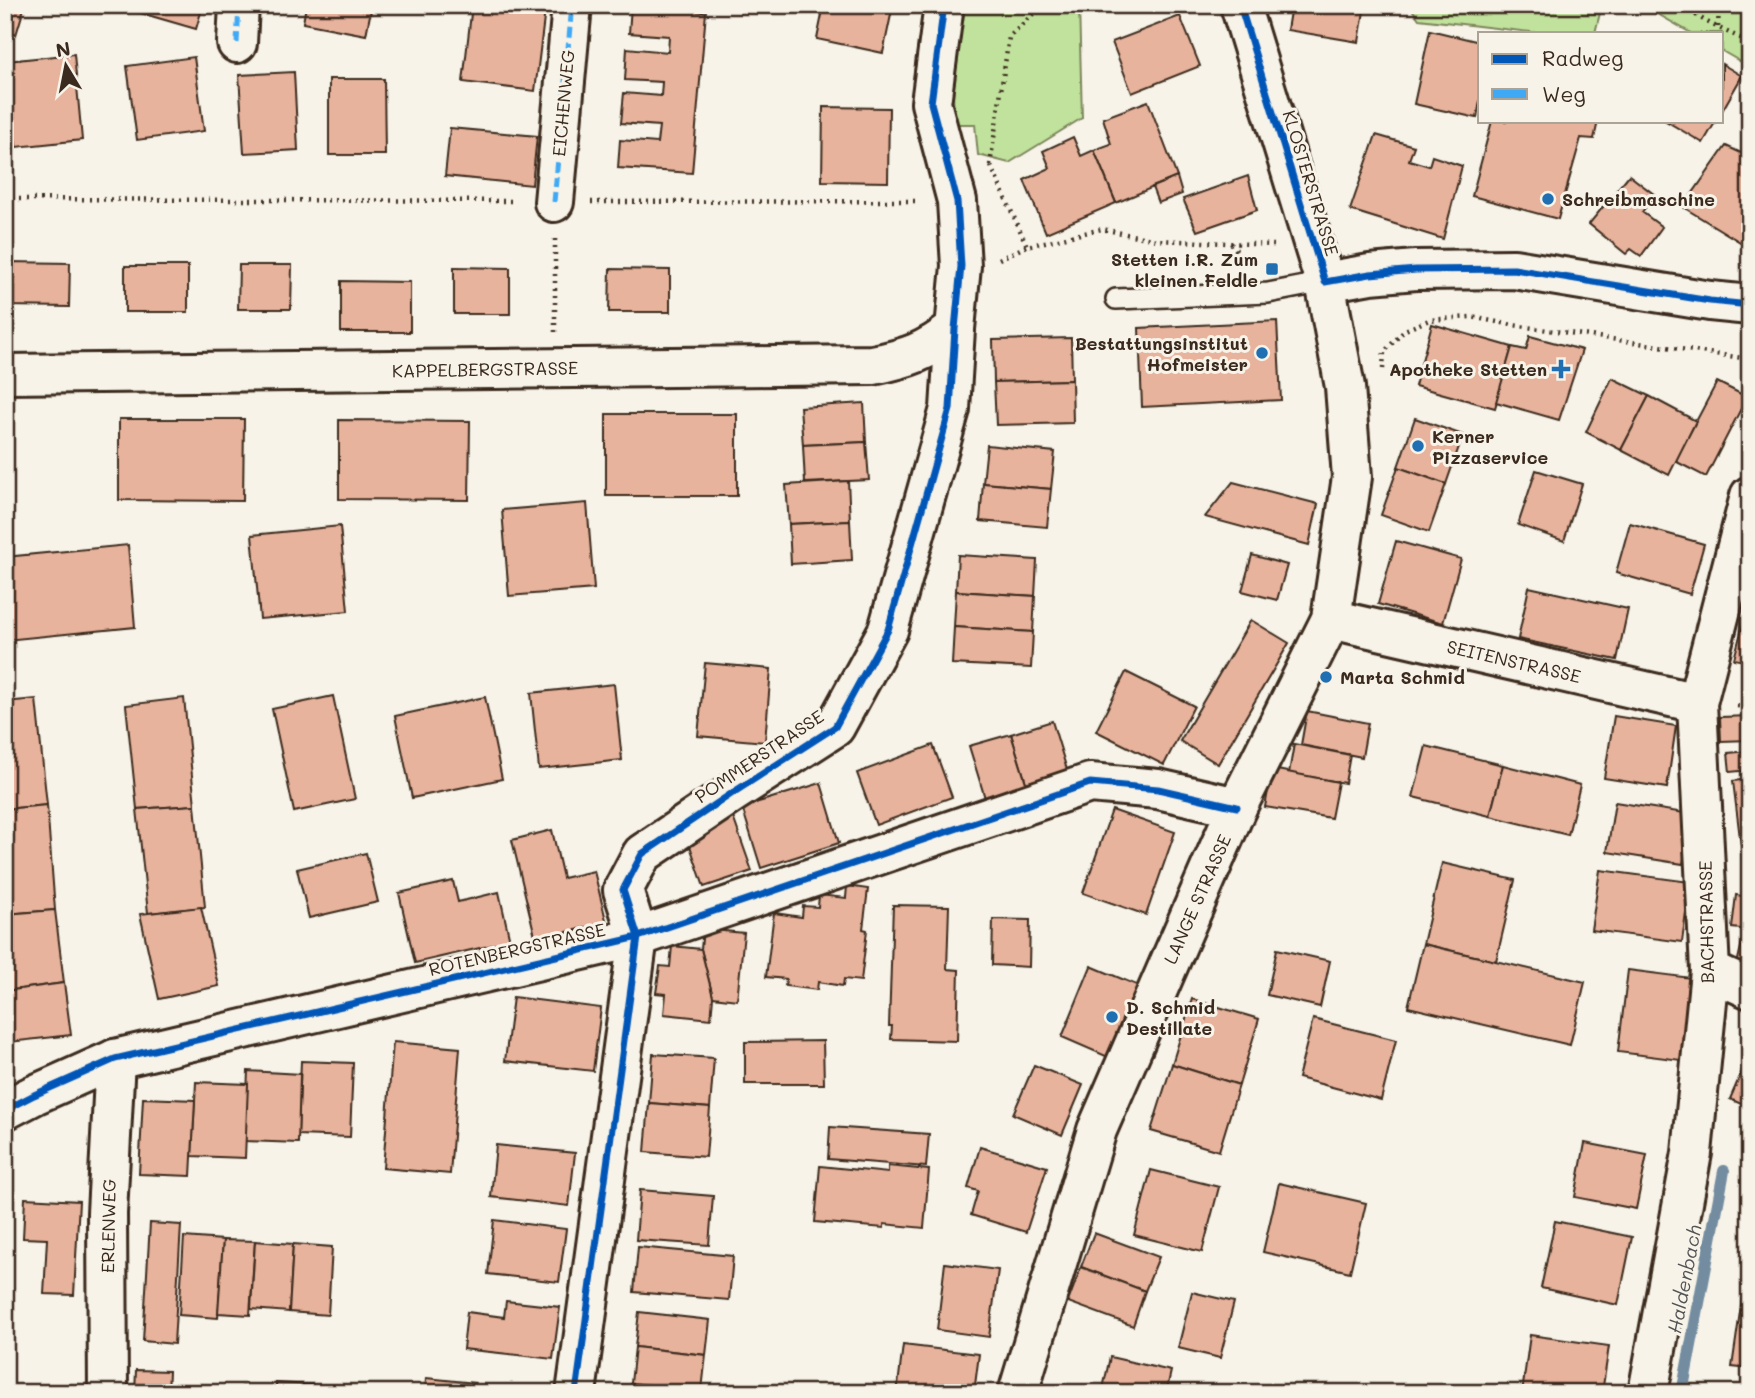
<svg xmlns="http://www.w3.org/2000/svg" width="1755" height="1398" font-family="Mali,sans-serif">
	<rect width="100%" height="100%" fill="#f7f3e8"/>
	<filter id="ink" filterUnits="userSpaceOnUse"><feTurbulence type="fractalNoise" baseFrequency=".0143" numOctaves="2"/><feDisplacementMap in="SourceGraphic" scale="14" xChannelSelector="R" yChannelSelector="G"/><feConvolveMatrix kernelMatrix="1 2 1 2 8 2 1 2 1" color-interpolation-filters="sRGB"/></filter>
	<g filter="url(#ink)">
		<g fill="#c0e29c" stroke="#7e865d" stroke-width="2">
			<path d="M962,5H1079L1082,118L1009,163L978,155L975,124H954L952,56Z"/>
			<path d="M1409,5H1602L1595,33H1539L1419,19Z"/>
			<path d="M1642,5H1750V67L1722,51V33H1691Z"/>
		</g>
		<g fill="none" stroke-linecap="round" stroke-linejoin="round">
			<path stroke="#738ca0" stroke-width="12" d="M1682,1393L1724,1171"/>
		</g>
		<g fill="#e8b39c" stroke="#3b2a1e" stroke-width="2">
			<path d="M5,5H25L16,35L5,31Z"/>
			<path d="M128,5H203L196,29L127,9Z"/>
			<path d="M306,5H372L366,35L303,23Z"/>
			<path d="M472,5H507L545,10L535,91L463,82Z"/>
			<path d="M824,5H870L892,10L883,53L817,39Z"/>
			<path d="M1291,5H1365L1359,42L1287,30Z"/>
			<path d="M631,6L706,12L692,173L618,168L620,140L657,143L659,126L621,123L624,93L661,96L662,82L625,80L627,48L668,52L669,36L629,33Z"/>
			<path d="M1180,16L1200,66L1132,93L1112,42Z"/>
			<path d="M1430,30L1480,42V101L1477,118L1414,104Z"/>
			<path d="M74,54L82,140L16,147L7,61Z"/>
			<path d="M194,57L204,131L137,140L127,66Z"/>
			<path d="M1722,64L1742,76L1722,111Z"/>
			<path d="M294,72L298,150L244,153L239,75Z"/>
			<path d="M329,79H384L385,155H329Z"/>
			<path d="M1148,101L1177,177L1116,203L1094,150L1111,144L1103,118Z"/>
			<path d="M823,107L889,108L888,182L822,181Z"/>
			<path d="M1492,121H1598L1594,139L1581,138L1558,219L1472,196Z"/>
			<path d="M1666,121H1716L1703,143Z"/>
			<path d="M450,128L537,136L532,185L445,176Z"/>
			<path d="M1376,135L1414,146L1409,160L1429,166L1432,156L1462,166L1443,239L1350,210Z"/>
			<path d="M1073,137L1081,156L1094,150L1116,203L1046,233L1024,180L1050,168L1043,151Z"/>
			<path d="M1726,146L1750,157V248L1683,207Z"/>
			<path d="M1629,175L1655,195L1642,212L1662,227L1641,256L1631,249L1626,254L1589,224Z"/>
			<path d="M1248,176L1257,210L1197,231L1183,199Z"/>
			<path d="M1177,177L1182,194L1158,203L1152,187Z"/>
			<path d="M8,262L70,263L69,307L7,306Z"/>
			<path d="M239,265H292L291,309H238Z"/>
			<rect x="125" y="266" width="63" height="46"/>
			<path d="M454,267L510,268V314H454Z"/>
			<path d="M610,269L670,270V312H609Z"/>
			<path d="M341,281L410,282V332H341Z"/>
			<path d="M1277,321L1281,400L1142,407L1139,328Z"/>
			<path d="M1432,324L1512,347L1495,408L1415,386Z"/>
			<path d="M1530,336L1582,350L1559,420L1496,402L1512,347L1526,350Z"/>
			<path d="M1071,338L1072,380L994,382L993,340Z"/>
			<path d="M1612,378L1649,396L1621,450L1586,432Z"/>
			<path d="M1072,380L1073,423L996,425L994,382Z"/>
			<path d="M1717,382L1747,397L1706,477L1675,461Z"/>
			<path d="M1649,396L1696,421L1669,475L1621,450Z"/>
			<path d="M864,403L866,442L803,445L800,407Z"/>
			<rect x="606" y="414" width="131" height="82"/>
			<path d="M1415,418L1463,435L1446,484L1398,467Z"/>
			<path d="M119,419H244L243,501L119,500Z"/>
			<path d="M339,420L470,421L469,500L339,499Z"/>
			<path d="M866,442L869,480L805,483L803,445Z"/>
			<path d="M987,445L1055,452L1051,489L983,483Z"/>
			<path d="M1398,467L1446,484L1429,532L1381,515Z"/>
			<path d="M1536,470L1582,484L1564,541L1518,525Z"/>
			<path d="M848,481L850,521L789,524L786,485Z"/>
			<path d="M1233,482L1318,504L1309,545L1205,517Z"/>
			<path d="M983,483L1051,489L1047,527L980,521Z"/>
			<path d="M587,503L594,589L509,596L502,510Z"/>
			<path d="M850,521L852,560L791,564L789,524Z"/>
			<path d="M1630,523L1704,544L1690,594L1616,573Z"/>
			<path d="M340,526L348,611L260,619L252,535Z"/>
			<path d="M1396,541L1461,559L1443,623L1378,604Z"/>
			<path d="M128,545L135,627L6,640L5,557Z"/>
			<path d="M958,555L1037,560L1035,596L956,591Z"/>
			<path d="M1252,555L1287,565L1277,600L1242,591Z"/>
			<path d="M1529,587L1628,609L1617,660L1518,639Z"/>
			<path d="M956,591L1035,596L1033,632L954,627Z"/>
			<path d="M1251,620L1289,643L1218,764L1180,741Z"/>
			<path d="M1743,624L1750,625V662L1734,659Z"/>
			<path d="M954,627L1033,632L1031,668L952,664Z"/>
			<path d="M705,663L771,669L765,742L698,736Z"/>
			<path d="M1126,672L1194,706L1164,765L1096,731Z"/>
			<path d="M614,684L622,760L539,769L531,693Z"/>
			<path d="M333,696L355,799L294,812L272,709Z"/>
			<path d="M485,697L502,779L412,798L395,716Z"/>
			<path d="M184,698L195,805L137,809L126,705Z"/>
			<path d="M36,699L47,805L5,809V702Z"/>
			<path d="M1307,711L1368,723L1362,757L1301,745Z"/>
			<path d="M1614,716L1676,726L1667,788L1604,778Z"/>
			<path d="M1750,716V740L1721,741L1720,717Z"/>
			<path d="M1052,721L1072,786L1031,799L1011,734Z"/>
			<path d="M1011,734L1031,799L989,811L969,746Z"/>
			<path d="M1294,744L1350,755L1345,783L1289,773Z"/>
			<path d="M933,745L952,797L876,825L857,773Z"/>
			<path d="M1426,746L1503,765L1490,816L1413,797Z"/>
			<path d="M1750,751V770L1730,772L1728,753Z"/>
			<path d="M1503,765L1580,785L1568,835L1490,816Z"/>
			<path d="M1272,769L1338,782L1331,818L1265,807Z"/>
			<path d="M1750,779V887H1746L1733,781Z"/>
			<path d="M821,783L839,843L761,868L742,807Z"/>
			<path d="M1615,802L1691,814L1683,864L1607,852Z"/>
			<path d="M47,805L55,910L5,914V809Z"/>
			<path d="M195,805L205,907L148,913L137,809Z"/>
			<path d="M1112,810L1175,832L1146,915L1083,893Z"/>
			<path d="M733,817L752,871L704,887L686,834Z"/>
			<path d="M552,830L563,878L594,871L607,924L536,940L512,840Z"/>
			<path d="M366,853L378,902L309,918L297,869Z"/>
			<path d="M1442,863L1515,880L1496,961L1423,944Z"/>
			<path d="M1600,870L1690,882L1682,942L1591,930Z"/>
			<path d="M453,881L458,902L499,892L510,941L415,963L399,893Z"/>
			<path d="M847,886L868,889L863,929L867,930L861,981L844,979L843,986L818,982L817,990L785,986L786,979L766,977L774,913L802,917L803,906L818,907L819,895L846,898Z"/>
			<path d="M1736,895L1750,897V930L1732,928Z"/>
			<path d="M893,905L949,906L947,969L959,970L957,1041L891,1039L892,1026H889Z"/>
			<path d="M201,907L219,986L159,999L140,914Z"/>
			<path d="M55,910L64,983L5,991V914Z"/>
			<path d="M993,919L1030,920L1029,967L992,965Z"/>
			<path d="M703,929L744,933L737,1000L713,997L701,949Z"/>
			<path d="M1744,934L1750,936V967L1737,964Z"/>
			<path d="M1423,944L1585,982L1570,1045L1408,1007Z"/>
			<path d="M672,946L701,949L713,997L711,1019L664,1014L666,994L656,993L660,966L670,967Z"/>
			<path d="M1277,949L1330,961L1320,1007L1267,995Z"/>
			<path d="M1091,966L1139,986L1108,1057L1062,1037Z"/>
			<path d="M1628,970L1707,980L1696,1062L1618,1052Z"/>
			<path d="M64,983L71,1035L10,1042L5,991Z"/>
			<path d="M513,997L601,1008L593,1071L505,1061Z"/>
			<path d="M1192,999L1259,1019L1239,1085L1172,1064Z"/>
			<path d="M1313,1019L1396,1040L1381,1100L1298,1078Z"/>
			<path d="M823,1041L824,1084H745V1042Z"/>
			<path d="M393,1042L460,1048L450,1174L383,1168Z"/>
			<path d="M1750,1053V1108L1730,1099Z"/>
			<path d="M653,1054L714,1058L710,1108L649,1103Z"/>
			<path d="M301,1061L353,1063L350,1137L298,1135Z"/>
			<path d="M1172,1064L1239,1085L1219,1151L1151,1131Z"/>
			<path d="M1034,1065L1083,1085L1062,1135L1013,1114Z"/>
			<path d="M248,1071L300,1074L298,1143L245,1141Z"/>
			<path d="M196,1082L248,1084L245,1158L192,1156Z"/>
			<path d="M143,1098L195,1100L191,1176L139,1174Z"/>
			<path d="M649,1103L710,1108L706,1157L645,1152Z"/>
			<path d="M830,1127L929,1134L926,1167L828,1159Z"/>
			<path d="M1585,1143L1647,1155L1636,1209L1575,1197Z"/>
			<path d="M496,1145L575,1153L569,1206L491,1197Z"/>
			<path d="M980,1147L1047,1167L1026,1232L971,1215L978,1191L968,1188Z"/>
			<path d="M820,1166L888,1173V1166L929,1170L924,1228L884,1224V1228L815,1222Z"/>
			<path d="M1151,1170L1219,1187L1202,1252L1134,1235Z"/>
			<path d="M1279,1183L1366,1203L1350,1272L1263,1252Z"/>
			<path d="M640,1190L713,1196L709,1245L636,1240Z"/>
			<path d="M1749,1190H1750V1252H1748Z"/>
			<path d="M25,1198L79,1201L74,1295L44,1294L47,1239L23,1238Z"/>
			<path d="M494,1220L566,1229L559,1282L488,1274Z"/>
			<path d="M1555,1221L1632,1237L1618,1305L1541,1288Z"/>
			<path d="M150,1223L181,1225L174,1344L143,1341Z"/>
			<path d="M1094,1233L1159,1257L1145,1291L1081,1267Z"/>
			<path d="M184,1237L223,1240L218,1318L179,1315Z"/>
			<path d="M223,1240L255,1241L250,1315L218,1313Z"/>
			<path d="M255,1241L293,1244L289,1312L251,1309Z"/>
			<path d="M293,1244L332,1247L328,1315L289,1312Z"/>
			<path d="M638,1247L733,1256L729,1300L634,1292Z"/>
			<path d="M945,1263L998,1270L989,1337L937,1330Z"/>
			<path d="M1081,1267L1145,1291L1133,1326L1068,1302Z"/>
			<path d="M1192,1292L1234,1302L1220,1358L1178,1348Z"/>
			<path d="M1742,1298L1750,1299V1369L1732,1367Z"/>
			<path d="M506,1301L560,1307L553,1359L463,1349L467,1312L504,1317Z"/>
			<path d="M639,1312L710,1320L706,1355L635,1347Z"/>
			<path d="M1530,1335L1609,1346L1602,1393H1522Z"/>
			<path d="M903,1345L979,1354L974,1393H897Z"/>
			<path d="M635,1347L706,1355L702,1390L631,1383Z"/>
			<path d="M1110,1357L1171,1371L1166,1393H1102Z"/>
			<path d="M136,1370L169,1371L168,1393H135Z"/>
			<path d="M426,1378L475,1383L474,1393H425Z"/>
			<path d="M276,1383L314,1385V1393H276Z"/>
			<path d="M623,1385L690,1393H622Z"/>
			<path d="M172,1387L207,1390V1393H172Z"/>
			<path d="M242,1387L276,1389V1393H242Z"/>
			<path d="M207,1390L242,1391V1393H207Z"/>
		</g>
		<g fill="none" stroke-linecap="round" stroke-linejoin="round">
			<g stroke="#3b2a1e" stroke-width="24">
				<path id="service" d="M1116,299L1268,293L1325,282"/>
			</g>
			<g stroke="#3b2a1e" stroke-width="44">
				<g id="minor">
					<path d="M237,43L239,5"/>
					<path d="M554,202L572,5"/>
					<path d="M1325,282L1370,274L1416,270L1514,269L1710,301L1750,305"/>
					<path d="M5,374L873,365C908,358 926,352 955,329"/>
					<path d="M1331,619L1697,703"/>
					<path d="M1710,971L1750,989"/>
					<path d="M5,1110L34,1095L115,1059L638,937L1090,783L1158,789L1237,807"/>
					<path d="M108,1393L107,1213L115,1059"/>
					<path d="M576,1393L638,937L623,890L642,854L734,792L835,727L888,630L950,409L955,329L961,266L957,201L931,103L944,5"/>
					<path d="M1648,1393L1692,1153L1710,971L1697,703L1750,496"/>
				</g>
			</g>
			<g stroke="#3b2a1e" stroke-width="44">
				<path id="secondary" d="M1018,1393L1097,1130L1237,807L1331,619L1352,477L1345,387L1325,282L1240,5"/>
			</g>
			<g stroke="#3b2a1e" stroke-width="4.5" stroke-dasharray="2 5" stroke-linecap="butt">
				<path d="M1686,5C1693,19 1735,35 1750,42"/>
				<path d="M1718,27L1719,5"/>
				<path d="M990,165L1009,37L1037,10V5"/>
				<path d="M991,166L1027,246L1102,229L1156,240L1274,245"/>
				<path d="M5,199L516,201"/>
				<path d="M591,202L918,201"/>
				<path d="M555,239V332"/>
				<path d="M1231,243L1247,265"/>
				<path d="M999,259L1027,246"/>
				<path d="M1383,369L1384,352L1405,330L1429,320L1471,317L1513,325L1750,359"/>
				<path d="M1737,706L1750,707"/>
			</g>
			<use href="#service" stroke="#f7f3e8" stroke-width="19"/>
			<use href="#minor" stroke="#f7f3e8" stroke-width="38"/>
			<use href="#secondary" stroke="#f7f3e8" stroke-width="38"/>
			<g stroke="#3fa9f5" stroke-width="5" stroke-dasharray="10 5" stroke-linecap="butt">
				<path d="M237,43L239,5"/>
				<path d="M554,202L572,5"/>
			</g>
			<g stroke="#f7f3e8" stroke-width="11">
				<g id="cycleway">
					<path d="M1240,5L1325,282L1370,274L1416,270L1514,269L1710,301L1750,305"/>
					<path d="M5,1110L34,1095L115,1059L638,937L1090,783L1158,789L1237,807"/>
					<path d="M576,1393L638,937L623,890L642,854L734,792L835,727L888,630L950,409L955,329L961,266L957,201L931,103L944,5"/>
				</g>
			</g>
			<use href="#cycleway" stroke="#0057b8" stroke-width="7"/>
		</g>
	</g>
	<g fill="#1f6fb2" stroke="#f7f3e8" stroke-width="2.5">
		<circle cx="1548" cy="199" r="7"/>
		<rect x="1265" y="262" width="14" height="14" rx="3.5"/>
		<circle cx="1262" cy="353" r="7"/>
		<path d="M1557.5 358.5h7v7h7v7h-7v7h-7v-7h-7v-7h7z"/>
		<circle cx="1418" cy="446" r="7"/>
		<circle cx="1326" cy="677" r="7"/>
		<circle cx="1112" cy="1017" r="7"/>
	</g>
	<g text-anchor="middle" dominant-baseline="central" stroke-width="6" stroke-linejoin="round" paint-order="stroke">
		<g font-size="18" fill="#3b2a1e" stroke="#f7f3e8">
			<text transform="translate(563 103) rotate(-85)">EICHENWEG</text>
			<text transform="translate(1311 183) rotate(73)">KLOSTERSTRASSE</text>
			<text transform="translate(485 369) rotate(-1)">KAPPELBERGSTRASSE</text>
			<text transform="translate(1514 661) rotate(13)">SEITENSTRASSE</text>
			<text transform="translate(759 756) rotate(-34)">POMMERSTRASSE</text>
			<text transform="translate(1197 899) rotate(-66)">LANGE STRASSE</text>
			<text transform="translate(1706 922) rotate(-91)">BACHSTRASSE</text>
			<text transform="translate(517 949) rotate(-13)">ROTENBERGSTRASSE</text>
			<text transform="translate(108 1226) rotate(-89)">ERLENWEG</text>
		</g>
		<g font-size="18" font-weight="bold" fill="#3b2a1e" stroke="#f7f3e8" text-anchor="start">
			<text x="1562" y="199">Schreibmaschine</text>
			<text x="1258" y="259" text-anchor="end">Stetten i.R. Zum<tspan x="1258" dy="21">kleinen Feldle</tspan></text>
			<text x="1248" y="343" text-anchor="end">Bestattungsinstitut<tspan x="1248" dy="21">Hofmeister</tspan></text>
			<text x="1547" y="369" text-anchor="end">Apotheke Stetten</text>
			<text x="1432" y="436">Kerner<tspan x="1432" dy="21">Pizzaservice</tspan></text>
			<text x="1340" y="677">Marta Schmid</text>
			<text x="1126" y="1007">D. Schmid<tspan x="1126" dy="21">Destillate</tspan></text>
		</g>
		<g font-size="19" font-style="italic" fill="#525354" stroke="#f7f3e8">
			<text transform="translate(1684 1279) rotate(-79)">Haldenbach</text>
		</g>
	</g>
	<rect width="1755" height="1398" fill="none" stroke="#f7f3e8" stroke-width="28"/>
	<rect x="14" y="14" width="1727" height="1370" fill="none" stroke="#3b2a1e" stroke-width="2.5" filter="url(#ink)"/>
	<rect x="1478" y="32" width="245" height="91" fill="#f7f3e8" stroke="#aca397" stroke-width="2"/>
	<rect x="1492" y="54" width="35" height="10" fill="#0057b8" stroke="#aca397" stroke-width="2"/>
	<text x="1542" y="66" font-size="21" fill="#3b2a1e">Radweg</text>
	<rect x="1492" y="89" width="35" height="10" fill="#3fa9f5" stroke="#aca397" stroke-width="2"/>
	<text x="1542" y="102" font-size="21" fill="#3b2a1e">Weg</text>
	<g transform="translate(66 66) rotate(350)" stroke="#f7f3e8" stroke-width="5" paint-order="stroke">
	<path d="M0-5L12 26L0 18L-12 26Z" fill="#3b2a1e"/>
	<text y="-10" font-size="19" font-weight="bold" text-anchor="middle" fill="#3b2a1e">N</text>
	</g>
</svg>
